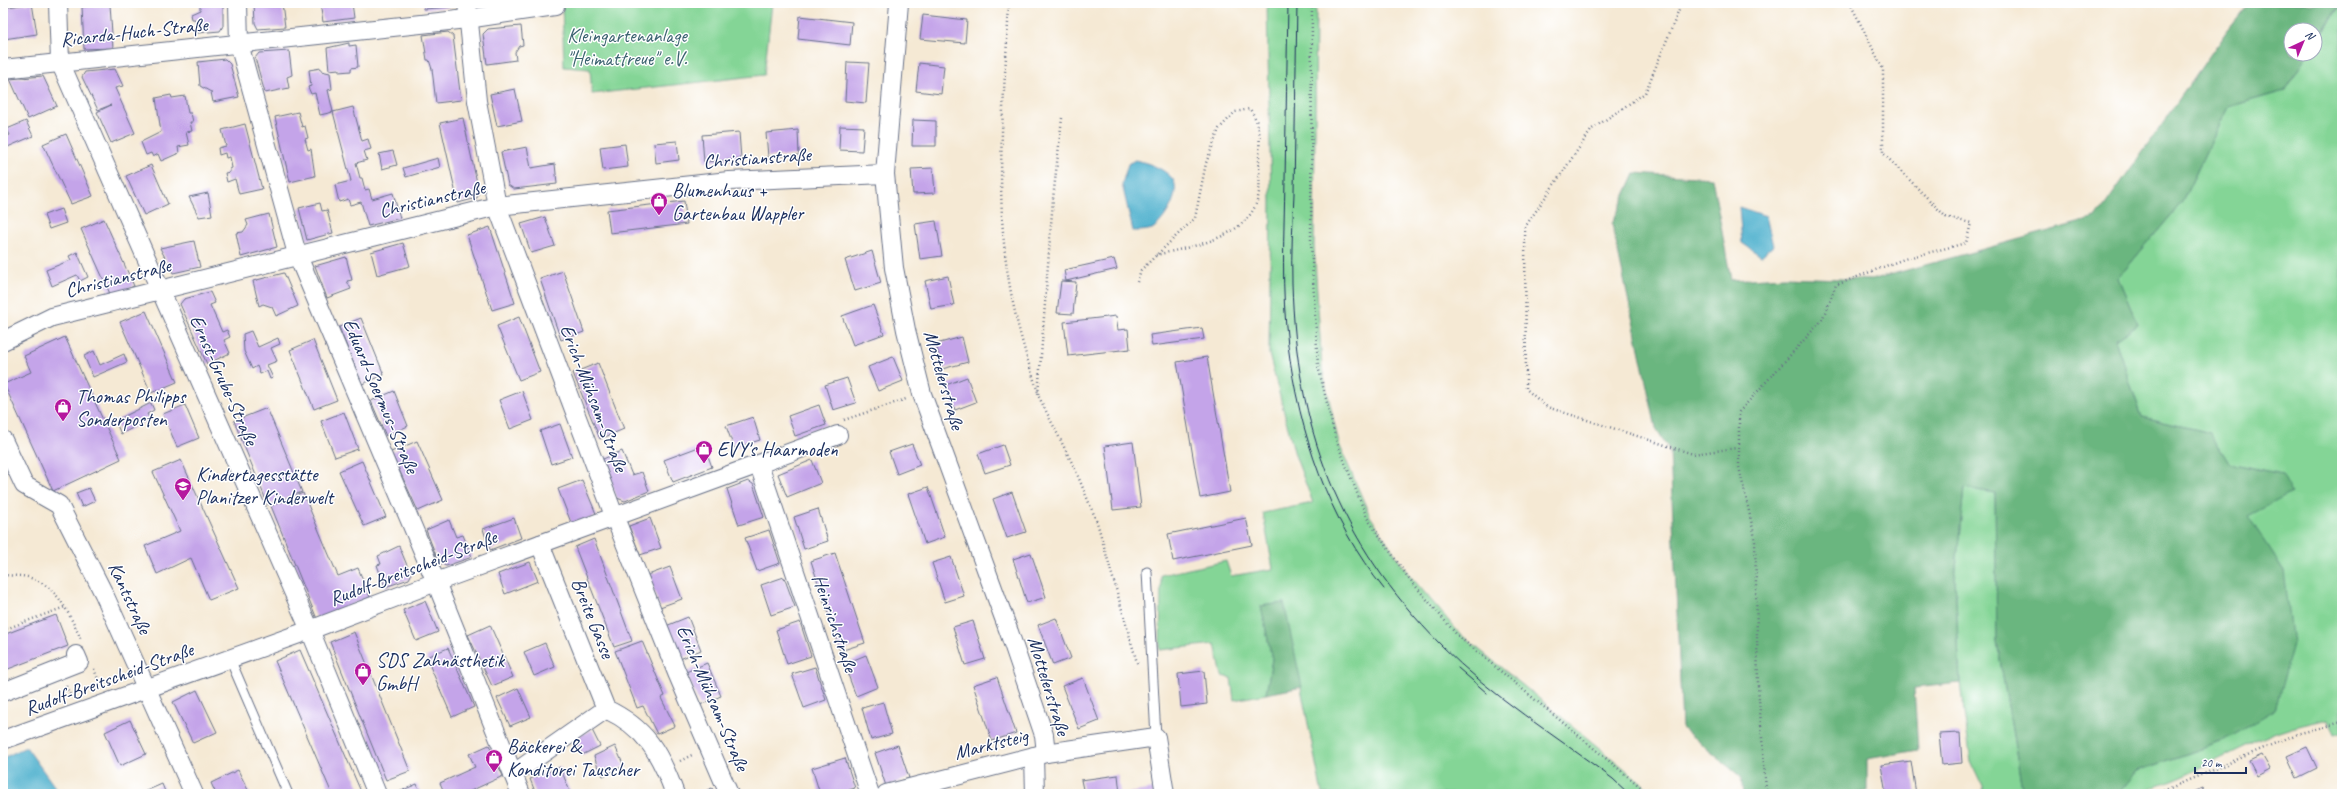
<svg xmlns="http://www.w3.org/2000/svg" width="2345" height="797" font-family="Caveat,sans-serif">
	<rect width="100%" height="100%" fill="#fff"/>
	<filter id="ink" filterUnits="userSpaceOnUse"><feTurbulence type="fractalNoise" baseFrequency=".025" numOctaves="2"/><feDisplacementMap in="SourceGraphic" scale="8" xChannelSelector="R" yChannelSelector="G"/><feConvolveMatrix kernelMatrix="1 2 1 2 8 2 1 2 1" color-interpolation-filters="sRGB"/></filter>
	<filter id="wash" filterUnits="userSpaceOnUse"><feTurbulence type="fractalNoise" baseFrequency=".012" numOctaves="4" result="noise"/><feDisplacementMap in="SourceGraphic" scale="16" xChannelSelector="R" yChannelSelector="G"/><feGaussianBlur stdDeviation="0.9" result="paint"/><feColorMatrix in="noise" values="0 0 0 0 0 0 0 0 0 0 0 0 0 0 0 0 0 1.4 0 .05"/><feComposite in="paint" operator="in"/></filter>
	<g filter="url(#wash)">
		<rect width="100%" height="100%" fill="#f5e9d4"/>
		<g fill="#84d596" stroke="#50827a">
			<path d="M562,3H772L764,75L592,94L590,69L564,67Z"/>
			<path d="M1267,3H1316L1314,246L1322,368L1339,444L1370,516L1407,572L1459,633L1642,783L1652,794H1322L1284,603L1261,606L1272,659L1266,694L1234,700L1231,678L1222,676L1215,644L1160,650L1161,575L1226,561L1231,576L1273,569L1263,513L1313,503L1295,455L1269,354L1271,202Z"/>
			<path d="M2342,3V732L2335,734L2329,719C2312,723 2295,726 2279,732C2233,748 2165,794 2118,794L2137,771L2221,742L2284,571L2247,516L2282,474L2229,463L2210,433L2142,417L2115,340L2138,324L2118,278L2182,202L2228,107L2284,91L2308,54H2315V44Z"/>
			<path d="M1964,488L1995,493L1997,642L2023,794H1983L1982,785L1971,762L1960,683L1955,578Z"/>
		</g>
		<g fill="#6bb67f" stroke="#43726e">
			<path d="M2249,3H2341L2315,43V30H2291V54H2308L2284,91L2228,107L2182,202L2118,278L2138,324L2115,340L2142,417L2210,433L2229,463L2282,474L2292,493L2248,516L2284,571L2293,644L2275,710L2221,742L2137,771L2118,794H2023L1997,642L1995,493L1964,488L1955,578L1960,683L1914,688L1918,750L1867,759V791L1852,794H1743L1741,777L1682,728L1670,451L1656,428L1612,224L1635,173L1712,178L1731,280L1784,277L1871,280L2096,218L2226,32Z"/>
			<path d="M1284,603L1302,687L1266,694L1272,659L1261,606Z"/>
		</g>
		<g fill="#4eb0cd" stroke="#347096">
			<path d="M1135,160C1148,163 1161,167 1171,177C1184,189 1165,222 1152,229C1146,231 1139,231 1133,231L1122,184L1128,164Z"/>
			<path d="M1739,207L1766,216L1773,246L1761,256L1742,243Z"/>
			<path d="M26,747L60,794H3V758Z"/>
		</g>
		<g id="blocks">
			<g fill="#c4a4e9">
				<path d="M32,3L37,34L4,39L3,8Z"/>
				<path d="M200,3H223V26L220,31L197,33L195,19H192L191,14L200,10Z"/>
				<path d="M254,3H282L285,27L258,29L255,23Z"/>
				<path d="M320,3H352L354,18L323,22Z"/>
				<path d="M424,3H451V7L424,9Z"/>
				<path d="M110,5L113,48L84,49L82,7Z"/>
				<path d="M923,15L967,20L965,43L920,39Z"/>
				<path d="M800,16L852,22L850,45L798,39Z"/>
				<path d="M521,26L523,45L519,46L515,52L516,60L487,64L483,34L488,29Z"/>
				<path d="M448,32L453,36L461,100L436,103L432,69L429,60H427L423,35Z"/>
				<path d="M349,43V46L356,45L358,67L351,68V71L339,72V69L329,70L327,48Z"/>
				<path d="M289,51L292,75L287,77L289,88L265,93L255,58L259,53Z"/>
				<path d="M225,59L230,64L239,97L213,102L211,92L200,86L198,62Z"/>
				<path d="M847,62L869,63L866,103L845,101Z"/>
				<path d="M919,63L944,66L941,94L916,91Z"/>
				<path d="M321,68V71L330,73L332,89L328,90L333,112L320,115L315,93L311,94L308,87L311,86L309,70Z"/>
				<path d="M115,69L123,86L115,88L135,133L111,143L97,112L111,105L98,110L82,77L85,72Z"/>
				<path d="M43,76L57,106L28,119L10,79Z"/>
				<path d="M515,89L522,121L497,126L490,94Z"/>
				<path d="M171,95L172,98L185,96L188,113H191L193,122H190L192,131L186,132L189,145L178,147L179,153L161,161L158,154L153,157L151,153L146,155L141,142L161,132L156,98Z"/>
				<path d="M353,107L362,141L368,139L371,149L364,151L367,160L356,163L360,178H362L365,190L369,189L372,199L393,193L400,218L368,226L361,202L350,205L348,199L339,202L335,185L351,181L333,112Z"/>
				<path d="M298,112L302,127L305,126L308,138L305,139L308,150L311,149L315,176L290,182L275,117Z"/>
				<path d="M463,118L479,192L477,198L458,203L440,123Z"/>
				<path d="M913,120L936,121V146H912Z"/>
				<path d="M26,121L33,136L3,149V138L10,135L7,129Z"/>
				<path d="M245,124L262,189L239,194L235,179L227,182L225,173L230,172V169L232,168L230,157L226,158L225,153L219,155L218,148L226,146L222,130Z"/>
				<path d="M840,126L864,127L862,151L839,150Z"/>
				<path d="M798,130L799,155L768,157L766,133Z"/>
				<path d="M739,132L741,159L704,162L702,135Z"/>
				<path d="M66,134L93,196L71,204L43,144Z"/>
				<path d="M677,141L679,160L656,163L654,143Z"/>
				<path d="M625,144L628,167L603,170L600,147Z"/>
				<path d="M527,147L531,168L555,164L557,184L514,189L508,185L501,152Z"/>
				<path d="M393,151L397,165L382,169L379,154Z"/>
				<path d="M438,158L440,167L406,177L403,168Z"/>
				<path d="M151,165L168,204L144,215L126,176Z"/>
				<path d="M933,168L935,193L913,194L911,169Z"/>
				<path d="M208,193L212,215L199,217L189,197Z"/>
				<path d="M684,201L687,224L610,233L607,210Z"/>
				<path d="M320,203L322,211L327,210L333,233L307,240L299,208Z"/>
				<path d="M61,209L66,223L49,229L44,215Z"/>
				<path d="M269,214L277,247L241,257L236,233L243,232L248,225L246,220Z"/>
				<path d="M545,217L555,246L531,253L521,224Z"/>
				<path d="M104,219L134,286L111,296L81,229Z"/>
				<path d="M936,221L942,256L920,259L915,224Z"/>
				<path d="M490,227L515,303L492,310L467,235Z"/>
				<path d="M194,241L200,267L173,273L160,248Z"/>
				<path d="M403,243L410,266L377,275L371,252Z"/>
				<path d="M872,251L881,283L855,291L845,260Z"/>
				<path d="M77,252L88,277L80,281L77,275L52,286L46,270L71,260L69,256Z"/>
				<path d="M346,257L352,280L347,281L351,289L327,298L315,266Z"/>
				<path d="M1114,259L1117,269L1066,281L1064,270Z"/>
				<path d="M563,271L584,332L561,340L540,279Z"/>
				<path d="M284,273L298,306L276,316L272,307L263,304L259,306L253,281Z"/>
				<path d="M948,276L954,305L931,309L925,281Z"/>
				<path d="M1061,281L1076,282L1073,314L1057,313Z"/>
				<path d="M210,292L215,303L210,305L222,332L227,330L230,337L224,340L230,353L207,364L180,304L184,299Z"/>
				<path d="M873,305L884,334L853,345L842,316Z"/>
				<path d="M146,311L177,382L151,393L120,322Z"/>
				<path d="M1116,316L1118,330L1128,329L1130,349L1068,356L1064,322Z"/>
				<path d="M519,317L540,372L519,380L497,326Z"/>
				<path d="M361,318L384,375L362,384L339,327Z"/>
				<path d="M1202,328L1204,339L1152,346L1150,335Z"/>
				<path d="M251,331L258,347L278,338L280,344L271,348L277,361L267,365L273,378L270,379L267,371L260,374L257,366L252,369L244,351L243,334Z"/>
				<path d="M65,337L121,459L53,491L4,384L31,372L24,356Z"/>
				<path d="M962,337L968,362L942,369L936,344Z"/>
				<path d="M313,340L337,400L314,409L290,350Z"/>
				<path d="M94,351L100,365L124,354L127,362L93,377L84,356Z"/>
				<path d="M893,357L903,381L878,391L868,367Z"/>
				<path d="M1207,357L1230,492L1200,498L1177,362Z"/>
				<path d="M598,363L624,429L600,439L573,373Z"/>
				<path d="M967,377L976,402L955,410L946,385Z"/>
				<path d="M847,378L856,403L833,410L825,385Z"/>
				<path d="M394,391L408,426L386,436L371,401Z"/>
				<path d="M522,391L533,420L510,429L499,400Z"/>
				<path d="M151,403L154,410L147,414L150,419L121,434L115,421Z"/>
				<path d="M185,405L199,438L177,447L163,414Z"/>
				<path d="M819,405L826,425L795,436L788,416Z"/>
				<path d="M267,408L302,492L268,505L234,421Z"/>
				<path d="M344,412L358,449L335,457L321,421Z"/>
				<path d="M753,417L760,440L734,448L726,426Z"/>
				<path d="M560,424L572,457L551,464L540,431Z"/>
				<path d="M417,441L443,500L418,511L391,452Z"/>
				<path d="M1133,442L1141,507L1113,510L1105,446Z"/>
				<path d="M912,444L920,465L897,474L889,452Z"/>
				<path d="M704,445L712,467L673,482L664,460Z"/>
				<path d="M1003,445L1010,465L985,473L978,454Z"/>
				<path d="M622,451L632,475L642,472L649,491L625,501L617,498L603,459Z"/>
				<path d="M181,460L239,588L209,600L191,558L157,574L145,546L180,531L153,472Z"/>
				<path d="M812,460L821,483L787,497L778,474Z"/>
				<path d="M362,461L386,517L364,526L339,471Z"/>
				<path d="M582,480L597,516L572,525L558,489Z"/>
				<path d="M748,481L753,484L764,517L739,525L727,489Z"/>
				<path d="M928,487L945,537L925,544L908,494Z"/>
				<path d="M89,488L95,501L82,507L76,493Z"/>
				<path d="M1012,492L1026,532L1007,538L993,499Z"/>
				<path d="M303,493L338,576L358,568L370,597L317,619L271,506Z"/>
				<path d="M818,509L828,541L804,549L794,517Z"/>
				<path d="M514,518L521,538L490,550L483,529Z"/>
				<path d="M650,518L661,548L640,555L629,526Z"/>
				<path d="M1246,518L1252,545L1173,561L1168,534Z"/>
				<path d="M449,520L456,537L463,535L472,557L446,566L439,563L426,530Z"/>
				<path d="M769,530L780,563L757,571L745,538Z"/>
				<path d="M594,539L632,641L614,647L575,547Z"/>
				<path d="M399,546L411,575L409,579L385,587L377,565L381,564L378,556Z"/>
				<path d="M835,553L865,643L840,651L811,561Z"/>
				<path d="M1031,553L1046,597L1027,603L1013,559Z"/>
				<path d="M951,557L964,596L945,602L932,563Z"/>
				<path d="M530,562L538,581L505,594L498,574Z"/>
				<path d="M670,567L682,599L660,607L648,575Z"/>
				<path d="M784,577L795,607L771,615L761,585Z"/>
				<path d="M425,601L438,632L416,641L403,610Z"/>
				<path d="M56,615L68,646L3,671V635Z"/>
				<path d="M688,617L701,650L680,659L666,626Z"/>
				<path d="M1056,618L1071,658L1053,665L1038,625Z"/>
				<path d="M973,621L985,659L965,665L953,627Z"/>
				<path d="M800,622L811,656L787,664L776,630Z"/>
				<path d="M490,625L513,677L492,686L468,635Z"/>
				<path d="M354,632L410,771L386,780L330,642Z"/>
				<path d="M642,641L665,696L661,698L675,726L657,734L643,706L637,708L615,651Z"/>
				<path d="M545,643L555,667L534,676L524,652Z"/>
				<path d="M448,648L474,707L452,717L426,657Z"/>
				<path d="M300,650L362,794H332L275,661Z"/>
				<path d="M866,655L878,687L856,696L844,664Z"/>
				<path d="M707,663L721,696L700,705L686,672Z"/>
				<path d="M815,667L826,700L804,708L792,674Z"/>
				<path d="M1204,671L1207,704L1181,707L1178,674Z"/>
				<path d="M997,677L1016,733L992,741L973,685Z"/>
				<path d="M1083,678L1099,721L1079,729L1062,686Z"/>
				<path d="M518,688L531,717L510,726L497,698Z"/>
				<path d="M197,690L217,732L193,743L173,702Z"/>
				<path d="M883,702L892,734L871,740L862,708Z"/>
				<path d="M130,720L146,754L120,766L105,732Z"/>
				<path d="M592,730L600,746L582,755L574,738Z"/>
				<path d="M1960,733L1962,763L1942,765L1939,734Z"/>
				<path d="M489,745L503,776L464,794H445L440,783L475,767L469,754Z"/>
				<path d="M898,745L909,778L886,786L875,753Z"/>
				<path d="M615,746L624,766L603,776L600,770L599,771L594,756Z"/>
				<path d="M2307,747L2317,768L2297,778L2287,756Z"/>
				<path d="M2262,755L2270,769L2257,776L2249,761Z"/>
				<path d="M845,758L855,788L836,794H820L812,768Z"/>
				<path d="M1911,761L1916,794H1886L1881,765Z"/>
				<path d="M560,767L571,794H536L530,779Z"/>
				<path d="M238,770L250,794H216L211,783Z"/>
				<path d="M1118,775L1120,794H1084L1081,780Z"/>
				<path d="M162,784L166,794H139Z"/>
				<path d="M417,784L421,794H394Z"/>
				<path d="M712,788L715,794H698Z"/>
				<path d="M2203,788L2205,794H2189Z"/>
				<path d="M1153,789L1154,794H1129V793Z"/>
			</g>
		</g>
	</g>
	<g filter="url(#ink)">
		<use href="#blocks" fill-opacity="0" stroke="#677087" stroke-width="1"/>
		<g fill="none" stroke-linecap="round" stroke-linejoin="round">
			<g stroke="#677087" stroke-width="11">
				<g id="service">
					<path d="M1147,572L1156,737"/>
					<path d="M230,659L288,794"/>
				</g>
			</g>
			<g stroke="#677087" stroke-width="20">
				<g id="minor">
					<path d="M58,3L60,62L310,630L377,794"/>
					<path d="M238,3L239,44L297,254L436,582L521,794"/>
					<path d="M467,3L477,101L497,206L615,518L677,673L729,794"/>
					<path d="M899,3L885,174L894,268L906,330L922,394L1009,632L1044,735L1046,753"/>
					<path d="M3,69L467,19L555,6"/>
					<path d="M3,341L52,317L497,206L729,181L885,174"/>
					<path d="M3,440L24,485L59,505L104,594L194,794"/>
					<path d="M759,465L870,794"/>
					<path d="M540,544L606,709C646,728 660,753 675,794"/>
					<path d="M3,692L79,662L76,655"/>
					<path d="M3,740L310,630L436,582L838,435"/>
					<path d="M1034,756L1035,794"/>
					<path d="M513,774L606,709"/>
					<path d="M886,794L1046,753L1156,737L1165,794"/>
				</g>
			</g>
			<g stroke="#677087" stroke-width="2.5" stroke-dasharray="1 3" stroke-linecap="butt">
				<path d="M1009,3C1005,90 994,189 1008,275C1014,315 1025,354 1038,392"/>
				<path d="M1312,3L1311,243L1318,366L1336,440L1367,518L1407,576L1457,635L1649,794"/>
				<path d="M1682,3L1645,93L1592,129L1525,227L1526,389L1547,407L1693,454L1737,448"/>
				<path d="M1062,118L1053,199L1038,395L1075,469L1097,522L1138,666"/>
				<path d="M1137,282L1141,270L1195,218L1206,163L1219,129L1235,112L1250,109C1263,129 1259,138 1259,161C1259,171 1260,182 1259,192C1253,238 1193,246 1156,255"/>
				<path d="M844,420L906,399"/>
				<path d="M3,575C12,576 23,575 31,578C59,587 69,615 81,639"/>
				<path d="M3,630L65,607"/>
				<path d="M94,669L101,687"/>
				<path d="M66,686L71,697"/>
				<path d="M680,761L694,754"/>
				<path d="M1766,790L1758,686L1755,538L1739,467V412L1822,320L1836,285L1904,259L1966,243L1971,223L1946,217L1883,153V69L1850,3"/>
				<path d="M2156,794L2297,734L2342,722"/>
			</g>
			<use href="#service" stroke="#fff" stroke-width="9"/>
			<use href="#minor" stroke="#fff" stroke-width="18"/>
			<g stroke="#1b2f5e" stroke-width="1">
				<path d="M1288,3C1287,62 1286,121 1285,180C1284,234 1281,291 1288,345C1299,432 1328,520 1384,589"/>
				<path d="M1297,3C1296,66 1295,130 1294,193C1293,223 1291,253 1292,283C1296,429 1338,541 1441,645C1492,697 1555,735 1613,779L1629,794"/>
				<path d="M1458,668L1487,693"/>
			</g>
		</g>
	</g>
	<defs>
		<g id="shop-pin" transform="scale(0.9)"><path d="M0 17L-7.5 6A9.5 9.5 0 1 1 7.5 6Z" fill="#b5179e" stroke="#fff"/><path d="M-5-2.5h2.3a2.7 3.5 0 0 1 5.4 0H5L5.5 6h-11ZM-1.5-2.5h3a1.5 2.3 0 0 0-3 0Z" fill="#fff"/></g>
		<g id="school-pin" transform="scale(0.9)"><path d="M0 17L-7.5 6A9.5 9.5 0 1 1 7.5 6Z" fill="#b5179e" stroke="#fff"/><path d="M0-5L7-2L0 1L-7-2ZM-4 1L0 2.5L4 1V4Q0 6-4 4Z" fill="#fff"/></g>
	</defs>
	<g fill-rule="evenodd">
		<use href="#shop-pin" x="659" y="201"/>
		<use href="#shop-pin" x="63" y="407"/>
		<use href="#shop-pin" x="704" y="449"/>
		<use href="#school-pin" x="183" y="486"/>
		<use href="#shop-pin" x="363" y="671"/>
		<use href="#shop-pin" x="494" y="758"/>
	</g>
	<g text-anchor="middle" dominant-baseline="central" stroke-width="3" stroke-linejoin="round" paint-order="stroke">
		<g font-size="20" fill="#1b2f5e" stroke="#fff">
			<text transform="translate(134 32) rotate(-6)">Ricarda-Huch-Straße</text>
			<text transform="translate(757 158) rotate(-4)">Christianstraße</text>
			<text transform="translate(432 199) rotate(-13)">Christianstraße</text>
			<text transform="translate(118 278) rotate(-14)">Christianstraße</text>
			<text transform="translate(224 380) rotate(66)">Ernst-Grube-Straße</text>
			<text transform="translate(944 380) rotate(74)">Mottelerstraße</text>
			<text transform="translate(381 396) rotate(67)">Eduard-Soermus-Straße</text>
			<text transform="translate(594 398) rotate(69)">Erich-Mühsam-Straße</text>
			<text transform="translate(413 568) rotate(-21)">Rudolf-Breitscheid-Straße</text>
			<text transform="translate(130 598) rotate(65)">Kantstraße</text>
			<text transform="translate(593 618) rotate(68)">Breite Gasse</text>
			<text transform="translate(835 623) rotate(71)">Heinrichstraße</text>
			<text transform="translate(109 679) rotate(-20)">Rudolf-Breitscheid-Straße</text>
			<text transform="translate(1049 686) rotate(73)">Mottelerstraße</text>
			<text transform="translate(713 698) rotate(67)">Erich-Mühsam-Straße</text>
			<text transform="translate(991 744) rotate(-14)">Marktsteig</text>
		</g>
		<g font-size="20" fill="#3a616f" stroke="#fff">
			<text x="627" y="35">Kleingartenanlage<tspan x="627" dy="23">"Heimattreue" e.V.</tspan></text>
		</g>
		<g font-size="20" fill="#1b2f5e" stroke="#fff" text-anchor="start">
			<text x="672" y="190">Blumenhaus +<tspan x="672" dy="23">Gartenbau Wappler</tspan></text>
			<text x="76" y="396">Thomas Philipps<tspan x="76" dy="23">Sonderposten</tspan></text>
			<text x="717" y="449">EVY's Haarmoden</text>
			<text x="196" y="474">Kindertagesstätte<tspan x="196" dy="23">Planitzer Kinderwelt</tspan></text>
			<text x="376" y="660">SDS Zahnästhetik<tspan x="376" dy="23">GmbH</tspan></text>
			<text x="507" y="746">Bäckerei &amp;<tspan x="507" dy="23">Konditorei Tauscher</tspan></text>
		</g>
	</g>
	<rect width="2345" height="797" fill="none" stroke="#fff" stroke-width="16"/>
	<g transform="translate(2303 42) rotate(44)"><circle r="19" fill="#ffffff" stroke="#a4acbf"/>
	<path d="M0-3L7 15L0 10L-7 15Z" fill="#b5179e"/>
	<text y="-6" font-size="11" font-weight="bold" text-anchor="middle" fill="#1b2f5e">N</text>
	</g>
	<path d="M2195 767v6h51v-6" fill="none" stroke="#1b2f5e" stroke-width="2"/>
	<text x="2201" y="767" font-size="12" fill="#1b2f5e" stroke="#ffffff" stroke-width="3" paint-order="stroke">20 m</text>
</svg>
